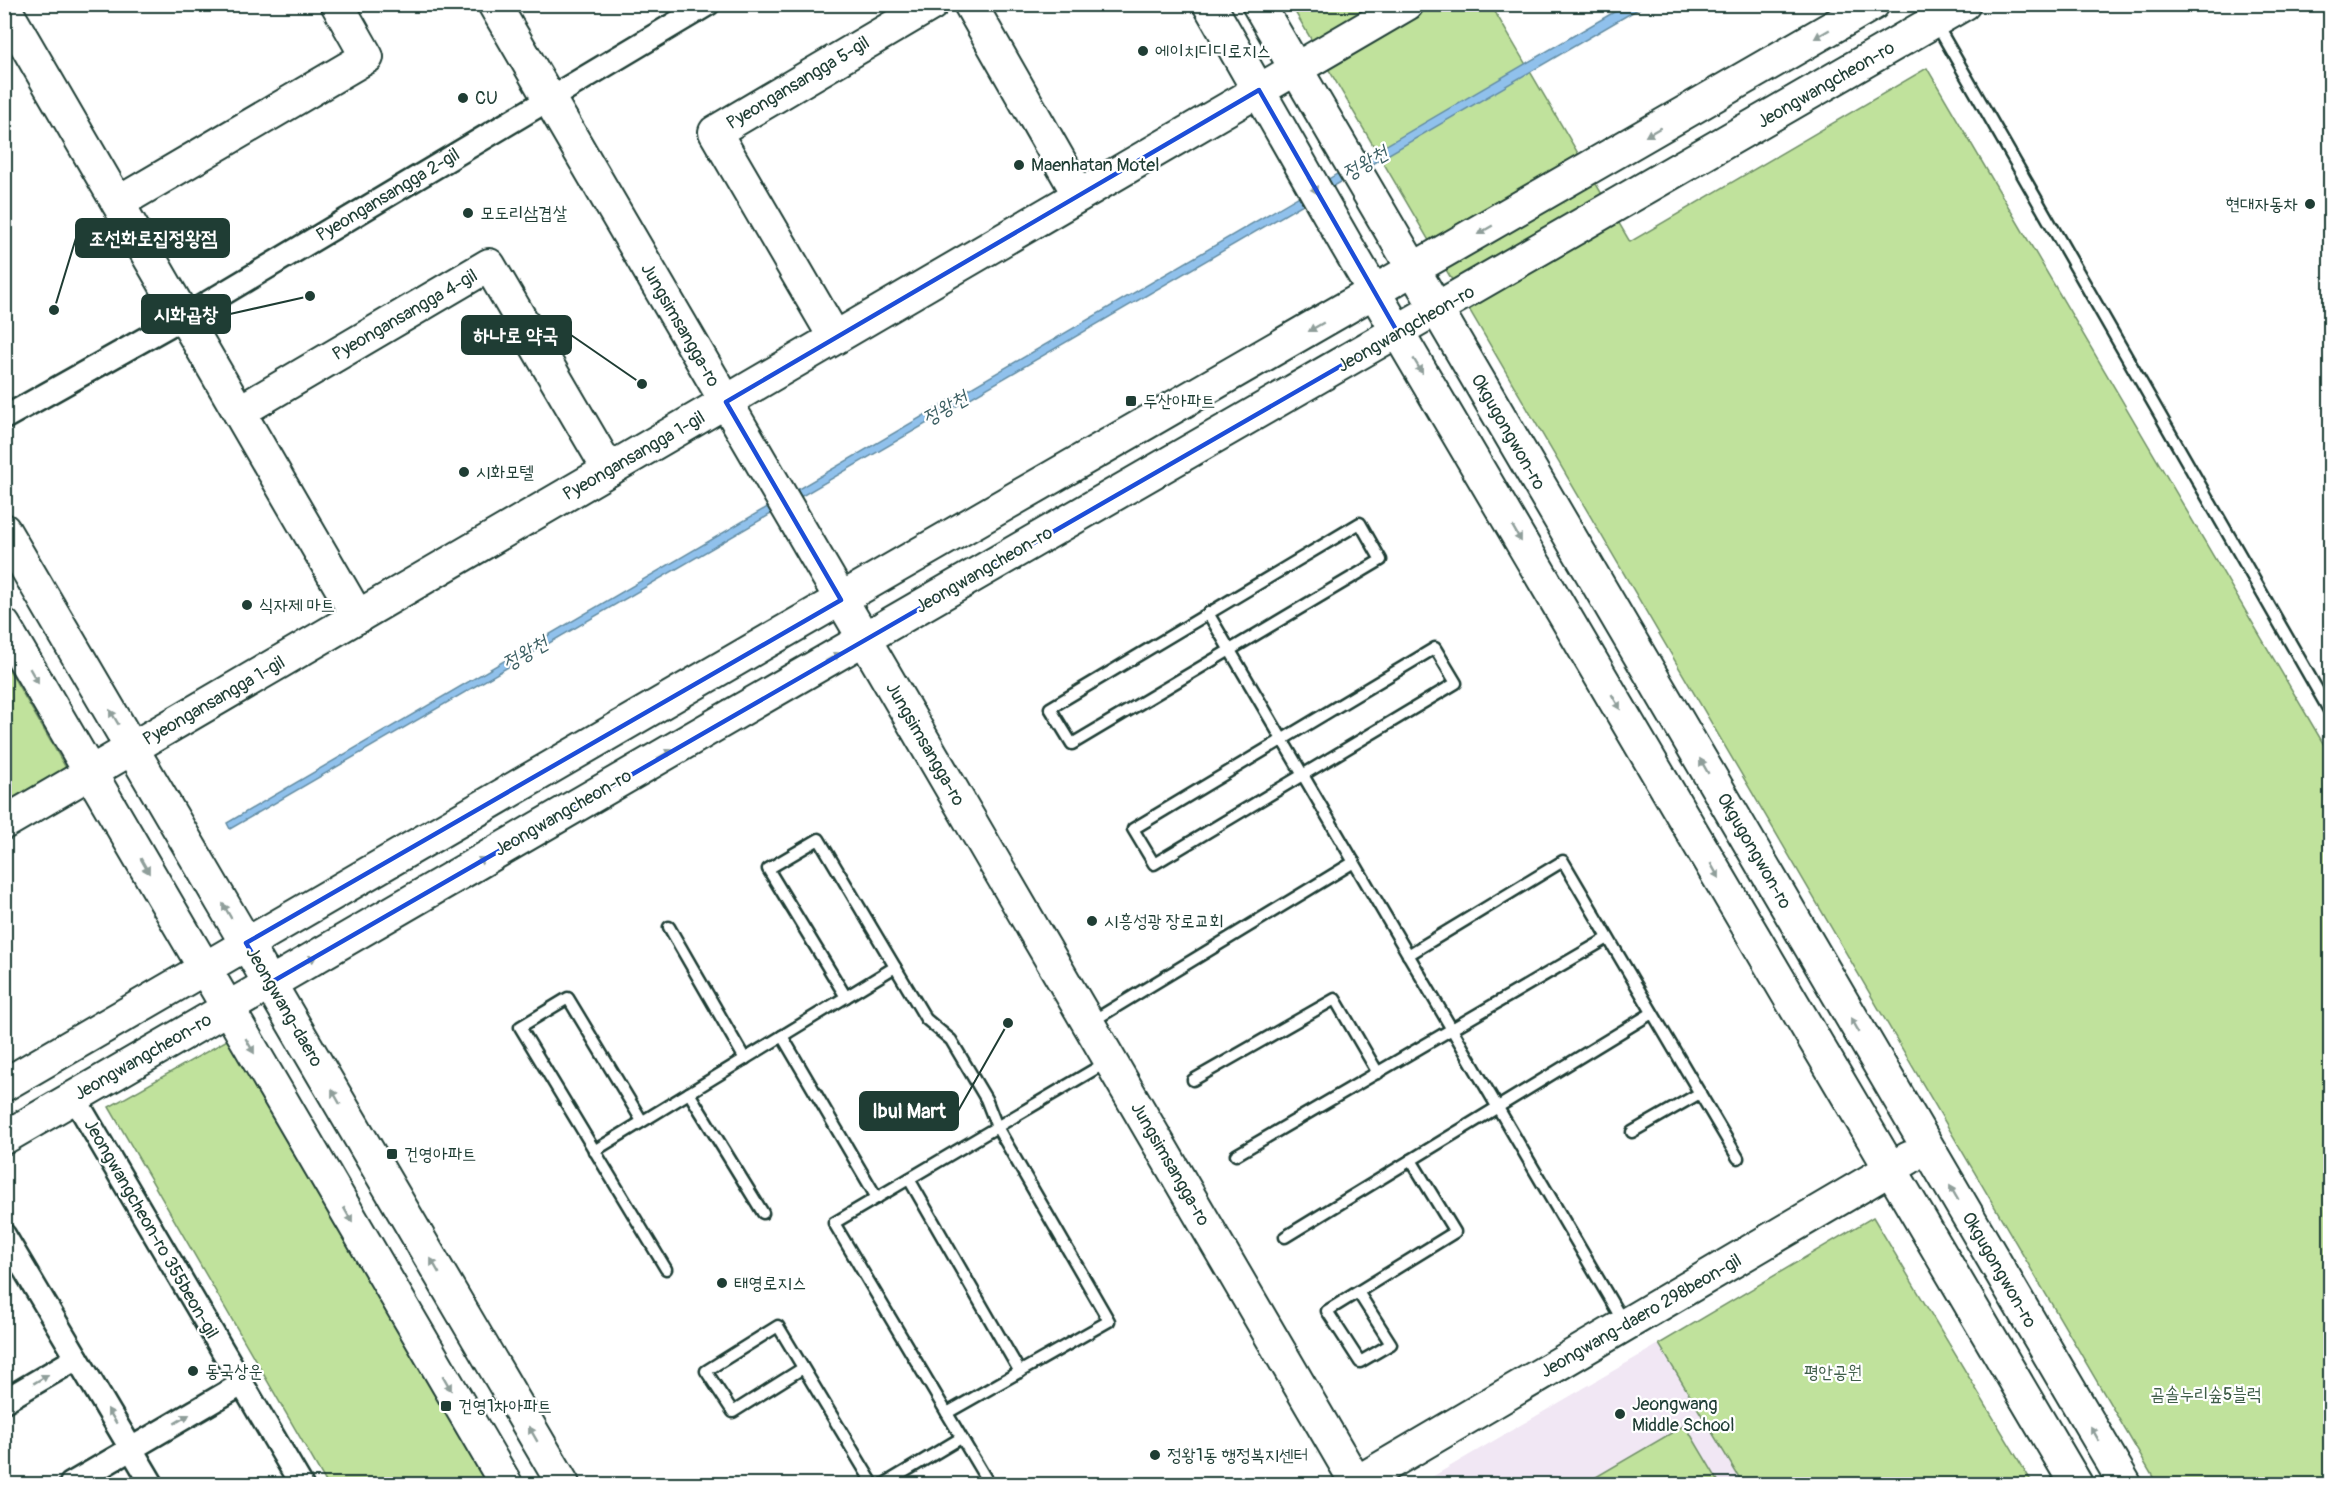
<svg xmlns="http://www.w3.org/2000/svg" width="2335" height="1489" font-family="Pangolin,'Poor Story',sans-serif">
	<rect width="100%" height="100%" fill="#fff"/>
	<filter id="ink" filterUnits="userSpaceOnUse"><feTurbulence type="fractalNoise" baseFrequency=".0167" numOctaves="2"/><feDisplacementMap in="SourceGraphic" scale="12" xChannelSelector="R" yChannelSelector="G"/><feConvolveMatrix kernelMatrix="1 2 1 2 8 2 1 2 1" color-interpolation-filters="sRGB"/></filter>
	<g filter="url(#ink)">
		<path fill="#f1e7f4" d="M1659,1344L1743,1484H1420Z"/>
		<g fill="#c0e29c" stroke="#709068" stroke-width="1.5">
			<path d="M1291,5H1491L1630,242L1927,68L2330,755V1484H2157Z"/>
			<path d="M4,661L69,773L4,810Z"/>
			<path d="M229,1039L487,1484H327L109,1107Z"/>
			<path d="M1873,1217L2033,1484H1743L1659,1344Z"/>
			<path d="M1685,1425L1720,1484H1584Z"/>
		</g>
		<path fill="#90c1ec" stroke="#638ca2" stroke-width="1.5" d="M1626,5H1645L230,829L227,823Z"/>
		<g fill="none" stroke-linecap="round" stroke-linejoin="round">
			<g stroke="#1f3d34" stroke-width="15">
				<g id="lane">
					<path d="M1935,22L2330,712"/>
					<path d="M1360,523L1381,560L1072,744L1050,708Z"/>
					<path d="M1208,613L1624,1323"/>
					<path d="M1435,648L1456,683L1154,864L1133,829Z"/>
					<path d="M669,927L745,1059"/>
					<path d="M1408,955L1563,861L1738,1158"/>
					<path d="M846,997L768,869L819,839L926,1019L951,1040L986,1099L997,1127L1109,1321L947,1413"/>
					<path d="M1091,1022L1354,862"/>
					<path d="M782,1036L877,1198"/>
					<path d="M1193,1080L1335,999L1378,1073"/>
					<path d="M689,1093L763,1213"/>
					<path d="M642,1121L568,998L520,1027L666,1269"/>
					<path d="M1632,1132L1700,1093"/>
					<path d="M594,1151L895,967"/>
					<path d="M1236,1155L1608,938"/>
					<path d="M909,1179L1020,1372"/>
					<path d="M1285,1237L1652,1013"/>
					<path d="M1358,1292L1391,1344L1360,1362L1327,1311L1455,1232L1411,1160"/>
					<path d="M803,1368L733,1412L706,1371L778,1326L873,1484"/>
					<path d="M884,1484L961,1438"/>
					<path d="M989,1484L834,1223L1107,1062"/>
				</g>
			</g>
			<g stroke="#1f3d34" stroke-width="27">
				<g id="street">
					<path d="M4,418L184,317L708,4"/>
					<path d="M74,1097L301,1484"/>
					<path d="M4,1235L152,1484"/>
					<path d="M4,1401L77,1358"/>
					<path d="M71,1484L242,1384"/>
				</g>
			</g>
			<g stroke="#1f3d34" stroke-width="36">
				<g id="secondary">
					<path d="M494,4L1357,1484"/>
					<path d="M970,4L1079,195"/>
					<path d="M1209,4L1346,244L2076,1484"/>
					<path d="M1258,4L2125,1484"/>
					<path d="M4,7L358,617"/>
					<path d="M118,203L367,57L337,4"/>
					<path d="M835,338L715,132L932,4"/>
					<path d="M239,412L489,265L609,470"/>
					<path d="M4,530L563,1484"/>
					<path d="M4,625L506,1484"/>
					<path d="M4,823L1407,4"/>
					<path d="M4,1085L761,645L1873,4"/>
					<path d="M4,1138C655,756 1312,384 1964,4"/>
					<path d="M1354,1484L1909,1158"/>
				</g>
			</g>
			<use href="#lane" stroke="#fff" stroke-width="10"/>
			<use href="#street" stroke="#fff" stroke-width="22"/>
			<use href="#secondary" stroke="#fff" stroke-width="32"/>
		</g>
		<defs><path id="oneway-solid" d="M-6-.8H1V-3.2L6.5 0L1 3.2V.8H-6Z" transform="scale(1.5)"/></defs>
		<g fill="#8f9e9a">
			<use href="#oneway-solid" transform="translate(1822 34) rotate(150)"/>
			<use href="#oneway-solid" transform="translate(1653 132) rotate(150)"/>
			<use href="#oneway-solid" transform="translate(1313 186) rotate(61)"/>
			<use href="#oneway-solid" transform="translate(1485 230) rotate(150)"/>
			<use href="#oneway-solid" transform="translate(1316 327) rotate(150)"/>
			<use href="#oneway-solid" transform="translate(1418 366) rotate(59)"/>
			<use href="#oneway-solid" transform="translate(1517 534) rotate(60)"/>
			<use href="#oneway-solid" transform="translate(833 657) rotate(-30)"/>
			<use href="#oneway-solid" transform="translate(34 676) rotate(60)"/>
			<use href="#oneway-solid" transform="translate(1616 702) rotate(60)"/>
			<use href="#oneway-solid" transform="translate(114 717) rotate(-121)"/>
			<use href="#oneway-solid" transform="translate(665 754) rotate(-30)"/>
			<use href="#oneway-solid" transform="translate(1704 766) rotate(-120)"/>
			<use href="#oneway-solid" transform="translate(478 862) rotate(-30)"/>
			<use href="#oneway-solid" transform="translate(145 866) rotate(60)"/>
			<use href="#oneway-solid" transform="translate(1715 871) rotate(60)"/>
			<use href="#oneway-solid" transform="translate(227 911) rotate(-120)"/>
			<use href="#oneway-solid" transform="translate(309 960) rotate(-30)"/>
			<use href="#oneway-solid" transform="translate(1855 1025) rotate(-120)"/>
			<use href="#oneway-solid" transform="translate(250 1046) rotate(60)"/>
			<use href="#oneway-solid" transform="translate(336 1097) rotate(-120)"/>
			<use href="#oneway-solid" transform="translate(1954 1193) rotate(-120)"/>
			<use href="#oneway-solid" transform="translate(348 1215) rotate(60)"/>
			<use href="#oneway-solid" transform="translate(435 1266) rotate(-120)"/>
			<use href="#oneway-solid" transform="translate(41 1379) rotate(-31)"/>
			<use href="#oneway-solid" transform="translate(447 1383) rotate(60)"/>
			<use href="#oneway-solid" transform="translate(112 1416) rotate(-121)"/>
			<use href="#oneway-solid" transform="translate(182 1419) rotate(-31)"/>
			<use href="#oneway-solid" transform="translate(533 1434) rotate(-120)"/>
			<use href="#oneway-solid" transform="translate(2095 1434) rotate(-120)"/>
		</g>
	</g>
	<path fill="none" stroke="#1d4ed8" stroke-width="4.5" stroke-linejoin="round" d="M1259,90L1398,333L270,983L246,943L841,600L726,402Z"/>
	<g fill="#1f3d34" stroke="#fff" stroke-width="2">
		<circle cx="1143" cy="51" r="6"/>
		<circle cx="463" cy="98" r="6"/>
		<circle cx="1019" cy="165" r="6"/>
		<circle cx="2310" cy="204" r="6"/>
		<circle cx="468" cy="213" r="6"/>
		<rect x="1125" y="395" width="12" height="12" rx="3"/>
		<circle cx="464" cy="472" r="6"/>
		<circle cx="247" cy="605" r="6"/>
		<circle cx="1092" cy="921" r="6"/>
		<rect x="386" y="1148" width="12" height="12" rx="3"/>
		<circle cx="722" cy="1283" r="6"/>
		<circle cx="193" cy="1371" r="6"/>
		<rect x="440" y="1400" width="12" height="12" rx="3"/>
		<circle cx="1620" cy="1414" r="6"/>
		<circle cx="1155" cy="1455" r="6"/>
	</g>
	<g text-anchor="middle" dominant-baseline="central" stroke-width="4.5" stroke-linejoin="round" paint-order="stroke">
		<g font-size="18" fill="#1f3d34" stroke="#fff" text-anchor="start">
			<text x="1155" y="51">에이치디디로지스</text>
			<text x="475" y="98">CU</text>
			<text x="1031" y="165">Maenhatan Motel</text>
			<text x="2298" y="204" text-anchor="end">현대자동차</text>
			<text x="480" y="213">모도리삼겹살</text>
			<text x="1143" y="401">두산아파트</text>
			<text x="476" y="472">시화모텔</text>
			<text x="259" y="605">식자제 마트</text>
			<text x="1104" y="921">시흥성광 장로교회</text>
			<text x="404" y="1154">건영아파트</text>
			<text x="734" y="1283">태영로지스</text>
			<text x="205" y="1371">동국상운</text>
			<text x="1632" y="1404">Jeongwang<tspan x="1632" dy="21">Middle School</tspan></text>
			<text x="458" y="1406">건영1차아파트</text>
			<text x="1167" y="1455">정왕1동 행정복지센터</text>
		</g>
		<g font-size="18" fill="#1f3d34" stroke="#fff">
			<text transform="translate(798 83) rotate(-31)">Pyeongansangga 5-gil</text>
			<text transform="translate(1826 85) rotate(-30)">Jeongwangcheon-ro</text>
			<text transform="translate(388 195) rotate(-31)">Pyeongansangga 2-gil</text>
			<text transform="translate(405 315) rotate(-30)">Pyeongansangga 4-gil</text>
			<text transform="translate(680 325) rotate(60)">Jungsimsangga-ro</text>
			<text transform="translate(1406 329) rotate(-30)">Jeongwangcheon-ro</text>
			<text transform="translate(1508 432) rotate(60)">Okgugongwon-ro</text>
			<text transform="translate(634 456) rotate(-30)">Pyeongansangga 1-gil</text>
			<text transform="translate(984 570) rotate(-30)">Jeongwangcheon-ro</text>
			<text transform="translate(214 701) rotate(-30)">Pyeongansangga 1-gil</text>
			<text transform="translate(925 744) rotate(60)">Jungsimsangga-ro</text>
			<text transform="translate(563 813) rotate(-30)">Jeongwangcheon-ro</text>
			<text transform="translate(1754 851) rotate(60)">Okgugongwon-ro</text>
			<text transform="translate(284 1007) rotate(60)">Jeongwang-daero</text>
			<text transform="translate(143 1057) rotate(-30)">Jeongwangcheon-ro</text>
			<text transform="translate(1170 1164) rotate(60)">Jungsimsangga-ro</text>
			<text transform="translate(151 1229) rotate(60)">Jeongwangcheon-ro 355beon-gil</text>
			<text transform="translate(1999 1270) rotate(60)">Okgugongwon-ro</text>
			<text transform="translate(1641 1316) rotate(-30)">Jeongwang-daero 298beon-gil</text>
		</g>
		<g font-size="18" fill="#3f5e49" stroke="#fff">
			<text x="1833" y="1372">평안공원</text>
			<text x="2206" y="1394">곰솔누리숲5블럭</text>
		</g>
		<g font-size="20" font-style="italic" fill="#3b5e62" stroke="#fff">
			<text transform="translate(1365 163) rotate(-30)">정왕천</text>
			<text transform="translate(945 408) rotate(-30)">정왕천</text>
			<text transform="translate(525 653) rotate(-30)">정왕천</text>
		</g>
	</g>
	<path fill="none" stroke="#1f3d34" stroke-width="2" d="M54 310L76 238M310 296L230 314M642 384L571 335M1008 1023L958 1111"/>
	<g fill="#1f3d34" stroke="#fff" stroke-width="2">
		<circle cx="54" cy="310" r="6"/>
		<circle cx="310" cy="296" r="6"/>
		<circle cx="642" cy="384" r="6"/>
		<circle cx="1008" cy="1023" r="6"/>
	</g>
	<g fill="#1f3d34" stroke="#1f3d34" stroke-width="2">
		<rect x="76" y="219" width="153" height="38" rx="6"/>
		<rect x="142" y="295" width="88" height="38" rx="6"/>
		<rect x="462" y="316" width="109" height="38" rx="6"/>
		<rect x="860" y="1092" width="98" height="38" rx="6"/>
	</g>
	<g font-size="20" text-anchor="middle" font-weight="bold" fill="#fff">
		<text x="153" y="245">조선화로집정왕점</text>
		<text x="186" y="321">시화곱창</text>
		<text x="516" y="342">하나로 약국</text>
		<text x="909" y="1118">Ibul Mart</text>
	</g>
	<rect width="2335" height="1489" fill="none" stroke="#fff" stroke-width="24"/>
	<rect x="12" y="12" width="2311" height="1465" fill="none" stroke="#1f3d34" stroke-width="2" filter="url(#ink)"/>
</svg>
